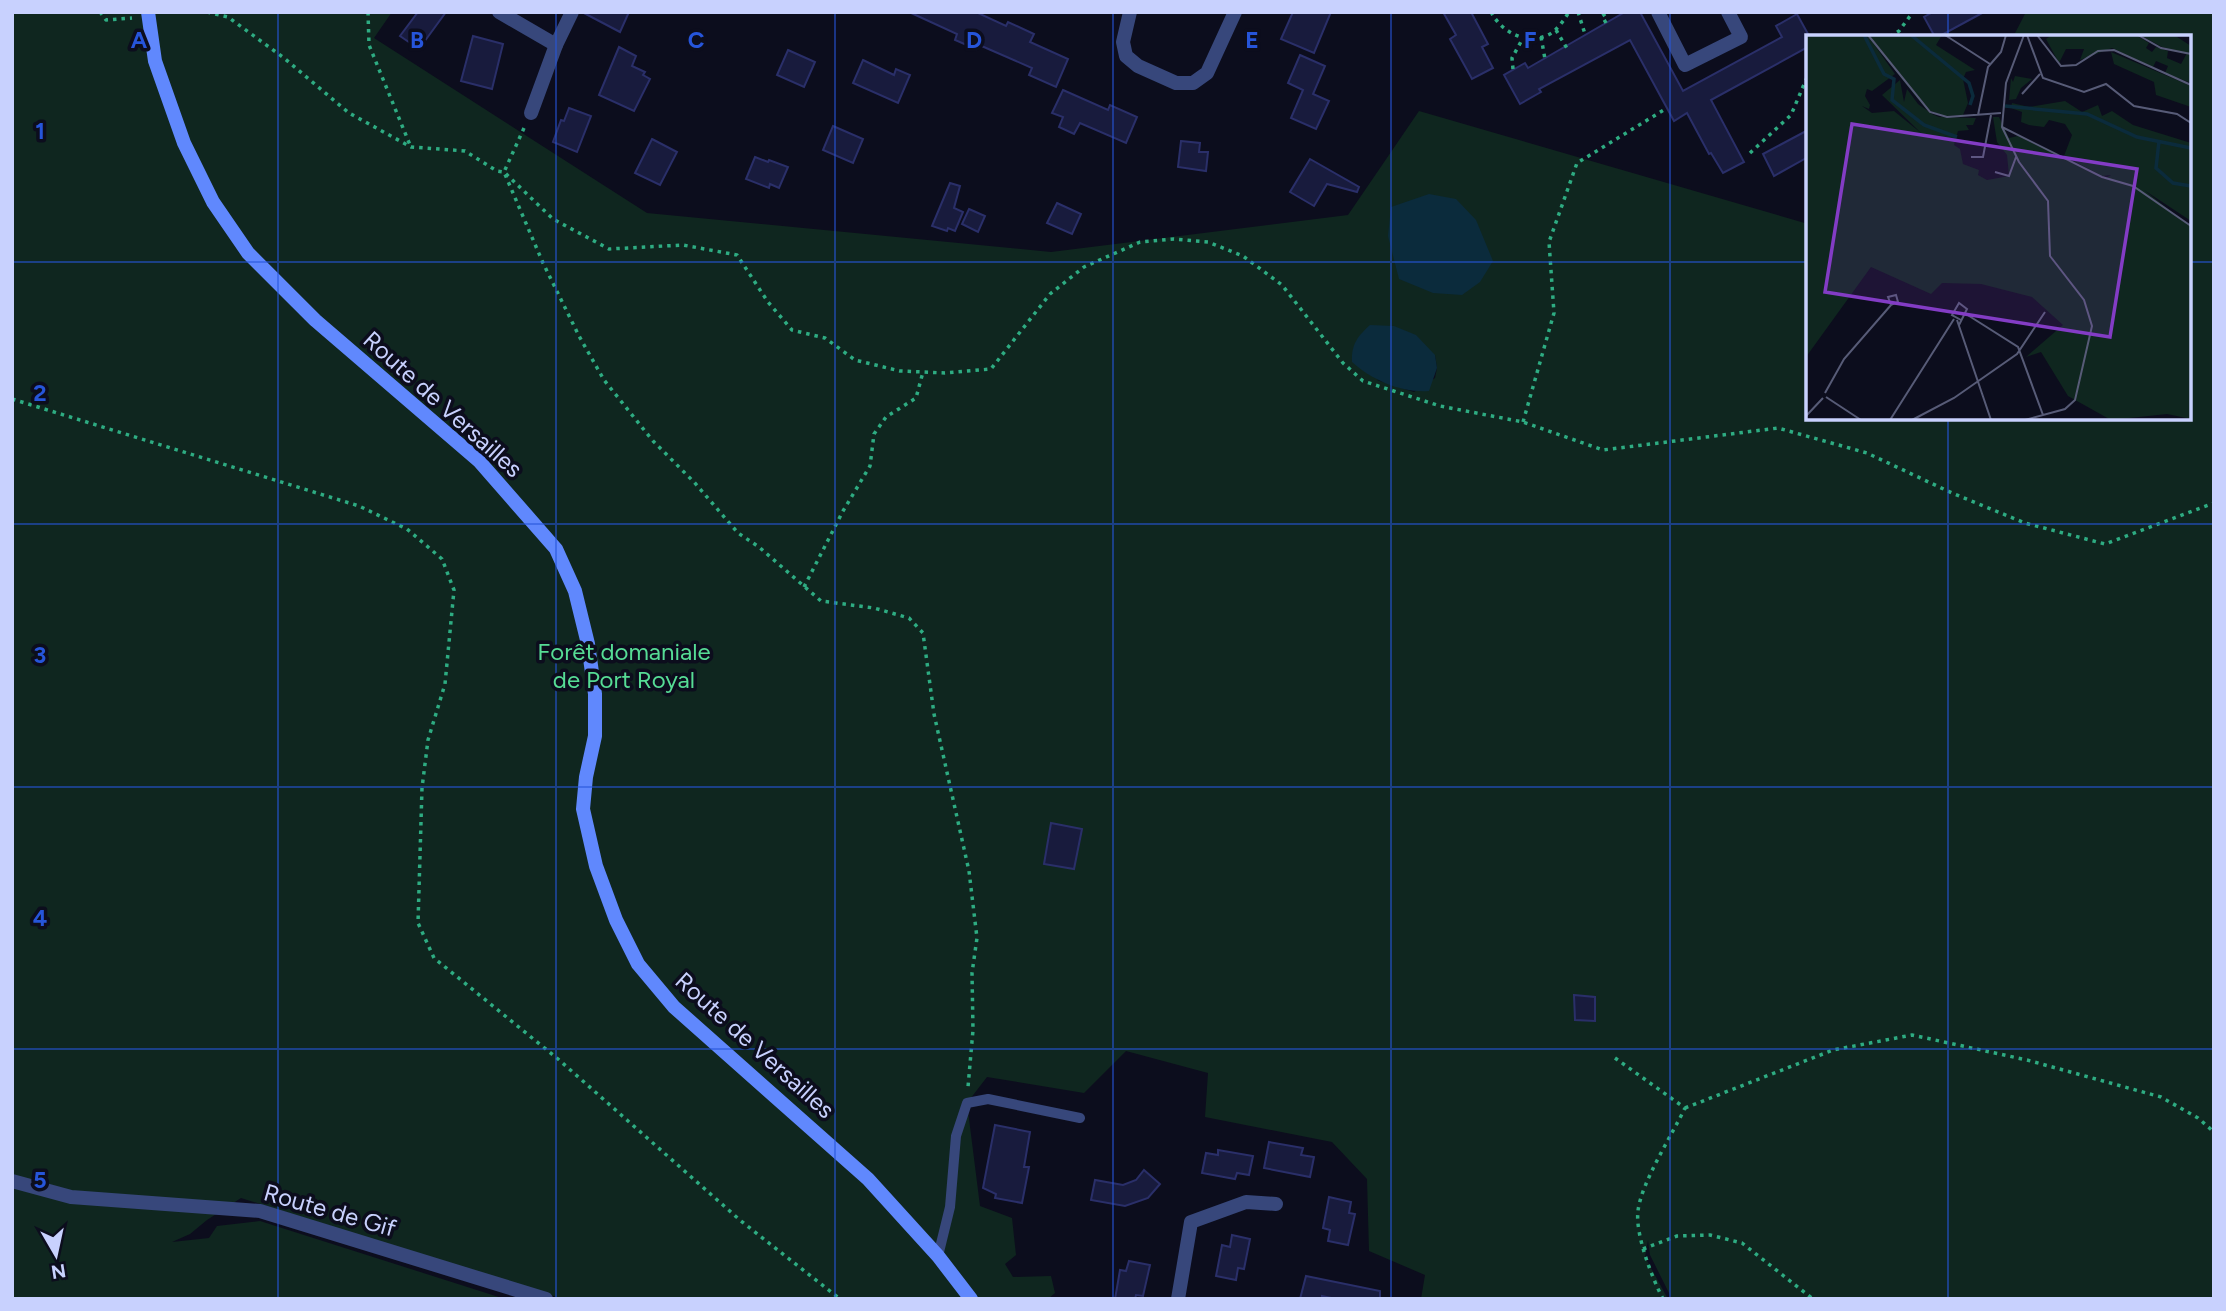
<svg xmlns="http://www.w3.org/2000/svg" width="2226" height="1311" font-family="Figtree,sans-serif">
	<rect width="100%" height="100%" fill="#0c0d1d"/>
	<path fill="#0f261f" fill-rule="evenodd" d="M12,12H392L374,38L647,213L1051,252L1348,215L1419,111L1808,224V418H2189V37H2013L2026,12H2214V1299H1672L1650,1255L1648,1240L1645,1257L1668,1299H1421L1425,1275L1369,1251L1367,1179L1332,1142L1205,1117L1208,1073L1126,1051L1084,1093L987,1077L967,1103L980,1206L1012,1218L1016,1255L1005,1264L1013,1277L1051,1276L1055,1293L1048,1299H563L241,1198L207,1220L190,1234L172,1242L209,1238L217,1226L260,1221L505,1299H12ZM1435,355L1437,368L1435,378L1414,392L1377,380Z"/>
	<g fill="#0b2b3c">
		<path d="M1429,194L1456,199L1476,220L1493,261L1480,282L1462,295L1433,293L1399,279L1388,236L1391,207Z"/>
		<path d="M1370,325L1394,326L1416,335L1435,355L1437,368L1429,391C1401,393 1372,380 1352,362C1351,344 1358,336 1370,325Z"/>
	</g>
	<g fill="#181b3d" stroke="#2a2f69" stroke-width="2">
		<path d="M418,12H446L419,49L400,36Z"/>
		<path d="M582,12H629L620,32Z"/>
		<path d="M909,12H976L1006,26L1008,22L1034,34L1030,42L1068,59L1056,87L1029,75L1032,68L977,44L976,49L955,40L957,34Z"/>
		<path d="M1293,12H1331L1314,53L1281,39Z"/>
		<path d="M1443,12H1471L1488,44L1482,47L1493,68L1472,79L1450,39L1456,35Z"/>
		<path d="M1625,12H1640L1683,91L1782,37L1776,26L1797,14L1808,34V47L1711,100L1744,162L1723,173L1711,153L1709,154L1687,113L1674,121L1630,40L1539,89L1541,92L1520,104L1504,75L1525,63L1528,68Z"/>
		<path d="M1933,12H1984L1938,37H1935L1924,17Z"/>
		<path d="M473,36L503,44L492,89L461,81Z"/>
		<path d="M619,47L636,56L632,66L645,72L643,75L650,79L634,111L599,95Z"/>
		<path d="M788,50L815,62L804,87L777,75Z"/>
		<path d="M1300,55L1325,66L1313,94L1329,101L1316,129L1291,118L1303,90L1288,83Z"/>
		<path d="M863,60L894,75L896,69L910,75L898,103L853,83Z"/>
		<path d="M1063,90L1108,110L1110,105L1137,117L1126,143L1080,123L1074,134L1059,127L1063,117L1052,113Z"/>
		<path d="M569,108L591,116L577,152L553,142L561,120L564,121Z"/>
		<path d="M833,126L863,139L853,163L823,150Z"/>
		<path d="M1808,130V157L1774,176L1763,154Z"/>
		<path d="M652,139L677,152L660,185L635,173Z"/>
		<path d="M1181,141L1200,143L1199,152H1208L1206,171L1178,167Z"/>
		<path d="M755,157L768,162L769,160L788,167L779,188L770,184L769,188L746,179Z"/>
		<path d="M1310,159L1359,187L1357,192L1327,184L1314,206L1290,192Z"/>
		<path d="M950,183L960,186L954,208L963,212L955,231L948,228L947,231L932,226Z"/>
		<path d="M1057,203L1081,214L1072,234L1047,223Z"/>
		<path d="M969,209L985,216L978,232L962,224Z"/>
		<path d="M1051,823L1082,829L1074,869L1044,864Z"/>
		<path d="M1574,995L1595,997V1021L1575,1020Z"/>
		<path d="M995,1125L1030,1132L1024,1167H1029L1022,1203L995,1198L996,1194L983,1188Z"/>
		<path d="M1269,1142L1303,1148L1301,1155L1314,1157L1310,1177L1264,1168Z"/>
		<path d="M1218,1150L1253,1156L1249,1175L1237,1173L1235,1179L1202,1173L1206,1153L1218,1155Z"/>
		<path d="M1144,1170L1160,1184L1148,1198L1125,1206L1091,1200L1095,1180L1123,1185L1136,1180Z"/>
		<path d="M1329,1197L1351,1202L1349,1213L1355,1214L1348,1245L1328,1241L1330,1230L1323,1228Z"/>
		<path d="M1232,1235L1250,1239L1244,1269L1238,1268L1236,1280L1216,1276L1222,1245L1230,1247Z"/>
		<path d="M1129,1261L1150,1265L1143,1296L1136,1295L1135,1299H1115L1120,1270L1126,1271Z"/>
		<path d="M1306,1276L1380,1291V1299H1336L1322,1296V1299H1300Z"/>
	</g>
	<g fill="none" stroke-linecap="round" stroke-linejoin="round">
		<g stroke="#2eac82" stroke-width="3.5" stroke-dasharray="3.5 5" stroke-linecap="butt">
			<path d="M100,12L106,20L132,18"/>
			<path d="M207,12L228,17L284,58L349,113L411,147L465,151L497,171L504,172L553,219L609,249L683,245L737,255L768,302L792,330L825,338L855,360L900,371L945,373L991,369L1050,294L1084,267L1140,242L1174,239L1208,242L1243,256L1282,285L1343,363L1363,381L1440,406L1523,422L1603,450L1778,428L1867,453L1952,493L2025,523L2105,544L2214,503"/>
			<path d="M368,12L369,45L410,145"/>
			<path d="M1491,12C1502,33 1528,46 1550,34C1558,29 1564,20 1569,12"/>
			<path d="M1578,12L1585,34"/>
			<path d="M1471,13L1472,12"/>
			<path d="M1606,23L1602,16L1608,12"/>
			<path d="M1556,30L1568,50"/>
			<path d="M1541,37L1545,59"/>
			<path d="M1890,37L1899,31L1913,12"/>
			<path d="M1513,69L1512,58L1523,38"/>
			<path d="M524,128L504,172L543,263L579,336L604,380L653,441L694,482L738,533L759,547L821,601L874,608L909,618L923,633L934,714L969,871L977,938L972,973L973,1030L968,1087"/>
			<path d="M1750,153L1791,115L1808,75"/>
			<path d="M12,399L359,506L407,529L442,559L454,590L445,684L428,740L422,788L418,923L434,958L558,1059L741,1221L840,1299"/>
			<path d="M1523,422L1554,313L1549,242L1577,163L1667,108"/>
			<path d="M804,587L843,511L870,466L874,434L886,417L916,398L923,372"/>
			<path d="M1615,1058L1685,1108C1672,1135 1641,1183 1638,1211C1635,1234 1652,1278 1663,1299"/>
			<path d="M1685,1108L1833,1050L1912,1035L2027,1060L2161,1097L2198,1118L2214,1132"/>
			<path d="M1643,1249L1677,1236L1710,1235L1742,1243L1813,1299"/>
		</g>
		<path stroke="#37477b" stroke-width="10" d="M938,1256L950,1207L956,1136L967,1103L988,1099L1080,1118"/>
		<g stroke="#37477b" stroke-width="14">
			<path d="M499,12L556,45"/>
			<path d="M1130,12L1123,42L1126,56L1138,66L1176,83H1193L1207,73L1235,12"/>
			<path d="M1658,12L1685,65L1741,37L1728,12"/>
			<path d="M531,113L556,45L572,12"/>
			<path d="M1178,1299L1191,1222L1246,1202L1276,1204"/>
		</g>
		<path stroke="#37477b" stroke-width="14" d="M12,1181L71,1197L260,1211L546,1299"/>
		<path stroke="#6088fd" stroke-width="14" d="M148,12L155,61L184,143L213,202L248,253L315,320L479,461L556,549L575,591L588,644L595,694V736L586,777L583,809L596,866L616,920L638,964L674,1007L868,1179L938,1256L971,1299"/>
	</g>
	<path fill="none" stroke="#2655da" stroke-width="2" stroke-opacity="0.55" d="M278,12V1299M556,12V1299M835,12V1299M1113,12V1299M1391,12V1299M1670,12V1299M1948,12V37M12,262H1808M2189,262H2214M1948,418V1299M12,524H2214M12,787H2214M12,1049H2214"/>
	<g text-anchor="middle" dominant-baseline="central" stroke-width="7" stroke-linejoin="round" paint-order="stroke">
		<g font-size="24" fill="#c8d1fe" stroke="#0c0d1d">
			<text transform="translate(443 404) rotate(42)">Route de Versailles</text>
			<text transform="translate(755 1045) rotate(42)">Route de Versailles</text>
			<text transform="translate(330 1210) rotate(16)">Route de Gif</text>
		</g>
		<g font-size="24" fill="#56dc95" stroke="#0c0d1d">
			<text x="624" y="651">Forêt domaniale<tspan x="624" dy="28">de Port Royal</tspan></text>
		</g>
	</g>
	<g transform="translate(1806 35)">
		<rect width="385" height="385" fill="#0c0d1d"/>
		<path d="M0,0H62L66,8L63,0H136L130,10L169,35L160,37L157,44L162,68L157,80L138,81L120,74L67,8L89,39L66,56L61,54L59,61L64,70L63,74L56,71L66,78L88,76L115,98L76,60L94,45L98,67L101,54L112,69L126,79L133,82L170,83L167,90H160L163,95L152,96L148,110L154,114L157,129L173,135L172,140L181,145L203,141L201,120L191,107L187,82H193L203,103L212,101L298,144L305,140L296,141L258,121L266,100L259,89L243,85L238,92L223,90L215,87L216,77L205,73L206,68L223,72L259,66L276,77L292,70L296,81L306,76L327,90L385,108V186L338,155L385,192V384L361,379L305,385L262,361L235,317L220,322L257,290L226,262L175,249L136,248L125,259L65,232L0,322ZM246,0H330L343,8L340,13L346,17L350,12L362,16L361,23L375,29L381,18L356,12L334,0H368L385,11V48L359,38L362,31L350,26L347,32L306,13L274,25L278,14H260L253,28L240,4ZM305,17L385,51V72L350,60L348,47L308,29ZM209,41L226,44L215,53L210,64L203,65L205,43L207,47Z" fill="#0f261f"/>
		<path fill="none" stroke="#0b2b3c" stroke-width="3.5" d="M58,0L78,39L88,44L86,65L118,90L151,102M105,0L163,48L167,61L164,70M199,71L281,79L331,102L385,113M353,106L350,133L367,148L385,151"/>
		<path fill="none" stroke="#575b77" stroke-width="2" d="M62,0L124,77L141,82L195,78M139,0L184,29M218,0L200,48L196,92L213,127L242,166L244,221L278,265L286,291L269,365L259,374L219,385M221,0L237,43L278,57L300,49L328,71L371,79L385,88M231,0L255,31L270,30L292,16L308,15L385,50M332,0L355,13L385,19M216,59L234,39M172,80L182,32L195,17L200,0M196,92L296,142L327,151L385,191M165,122H177L185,80M189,137L203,141L210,122M90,260L92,267L85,270L82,262ZM160,279L212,312L237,380M151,285L185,385M153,290L161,274L153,268L146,280L155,285M19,358L38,324L85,270M20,362L55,385M0,381L17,363M84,385L148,284M106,385L148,363L211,319L239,277"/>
		<path fill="#833cc5" fill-opacity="0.15" stroke="#833cc5" stroke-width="3.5" d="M46,89L331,134L304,302L19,257Z"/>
		<rect width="385" height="385" fill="none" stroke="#c8d1fe" stroke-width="3.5"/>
	</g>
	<g font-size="23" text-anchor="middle" font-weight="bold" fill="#2655da" stroke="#0c0d1d" stroke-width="7" stroke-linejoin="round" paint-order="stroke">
		<text x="139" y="48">A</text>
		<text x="417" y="48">B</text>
		<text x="696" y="48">C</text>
		<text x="974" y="48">D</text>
		<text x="1252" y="48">E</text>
		<text x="1530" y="48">F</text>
		<text x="40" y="139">1</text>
		<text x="40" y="401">2</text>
		<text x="40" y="663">3</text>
		<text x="40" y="926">4</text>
		<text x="40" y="1188">5</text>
	</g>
	<rect width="2226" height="1311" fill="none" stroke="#c8d1fe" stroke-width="28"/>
	<g transform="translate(56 1255) rotate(171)" stroke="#0c0d1d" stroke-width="5" paint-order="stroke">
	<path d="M0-5L12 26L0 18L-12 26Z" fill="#c8d1fe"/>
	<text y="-10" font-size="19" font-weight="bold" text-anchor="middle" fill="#c8d1fe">N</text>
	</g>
</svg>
